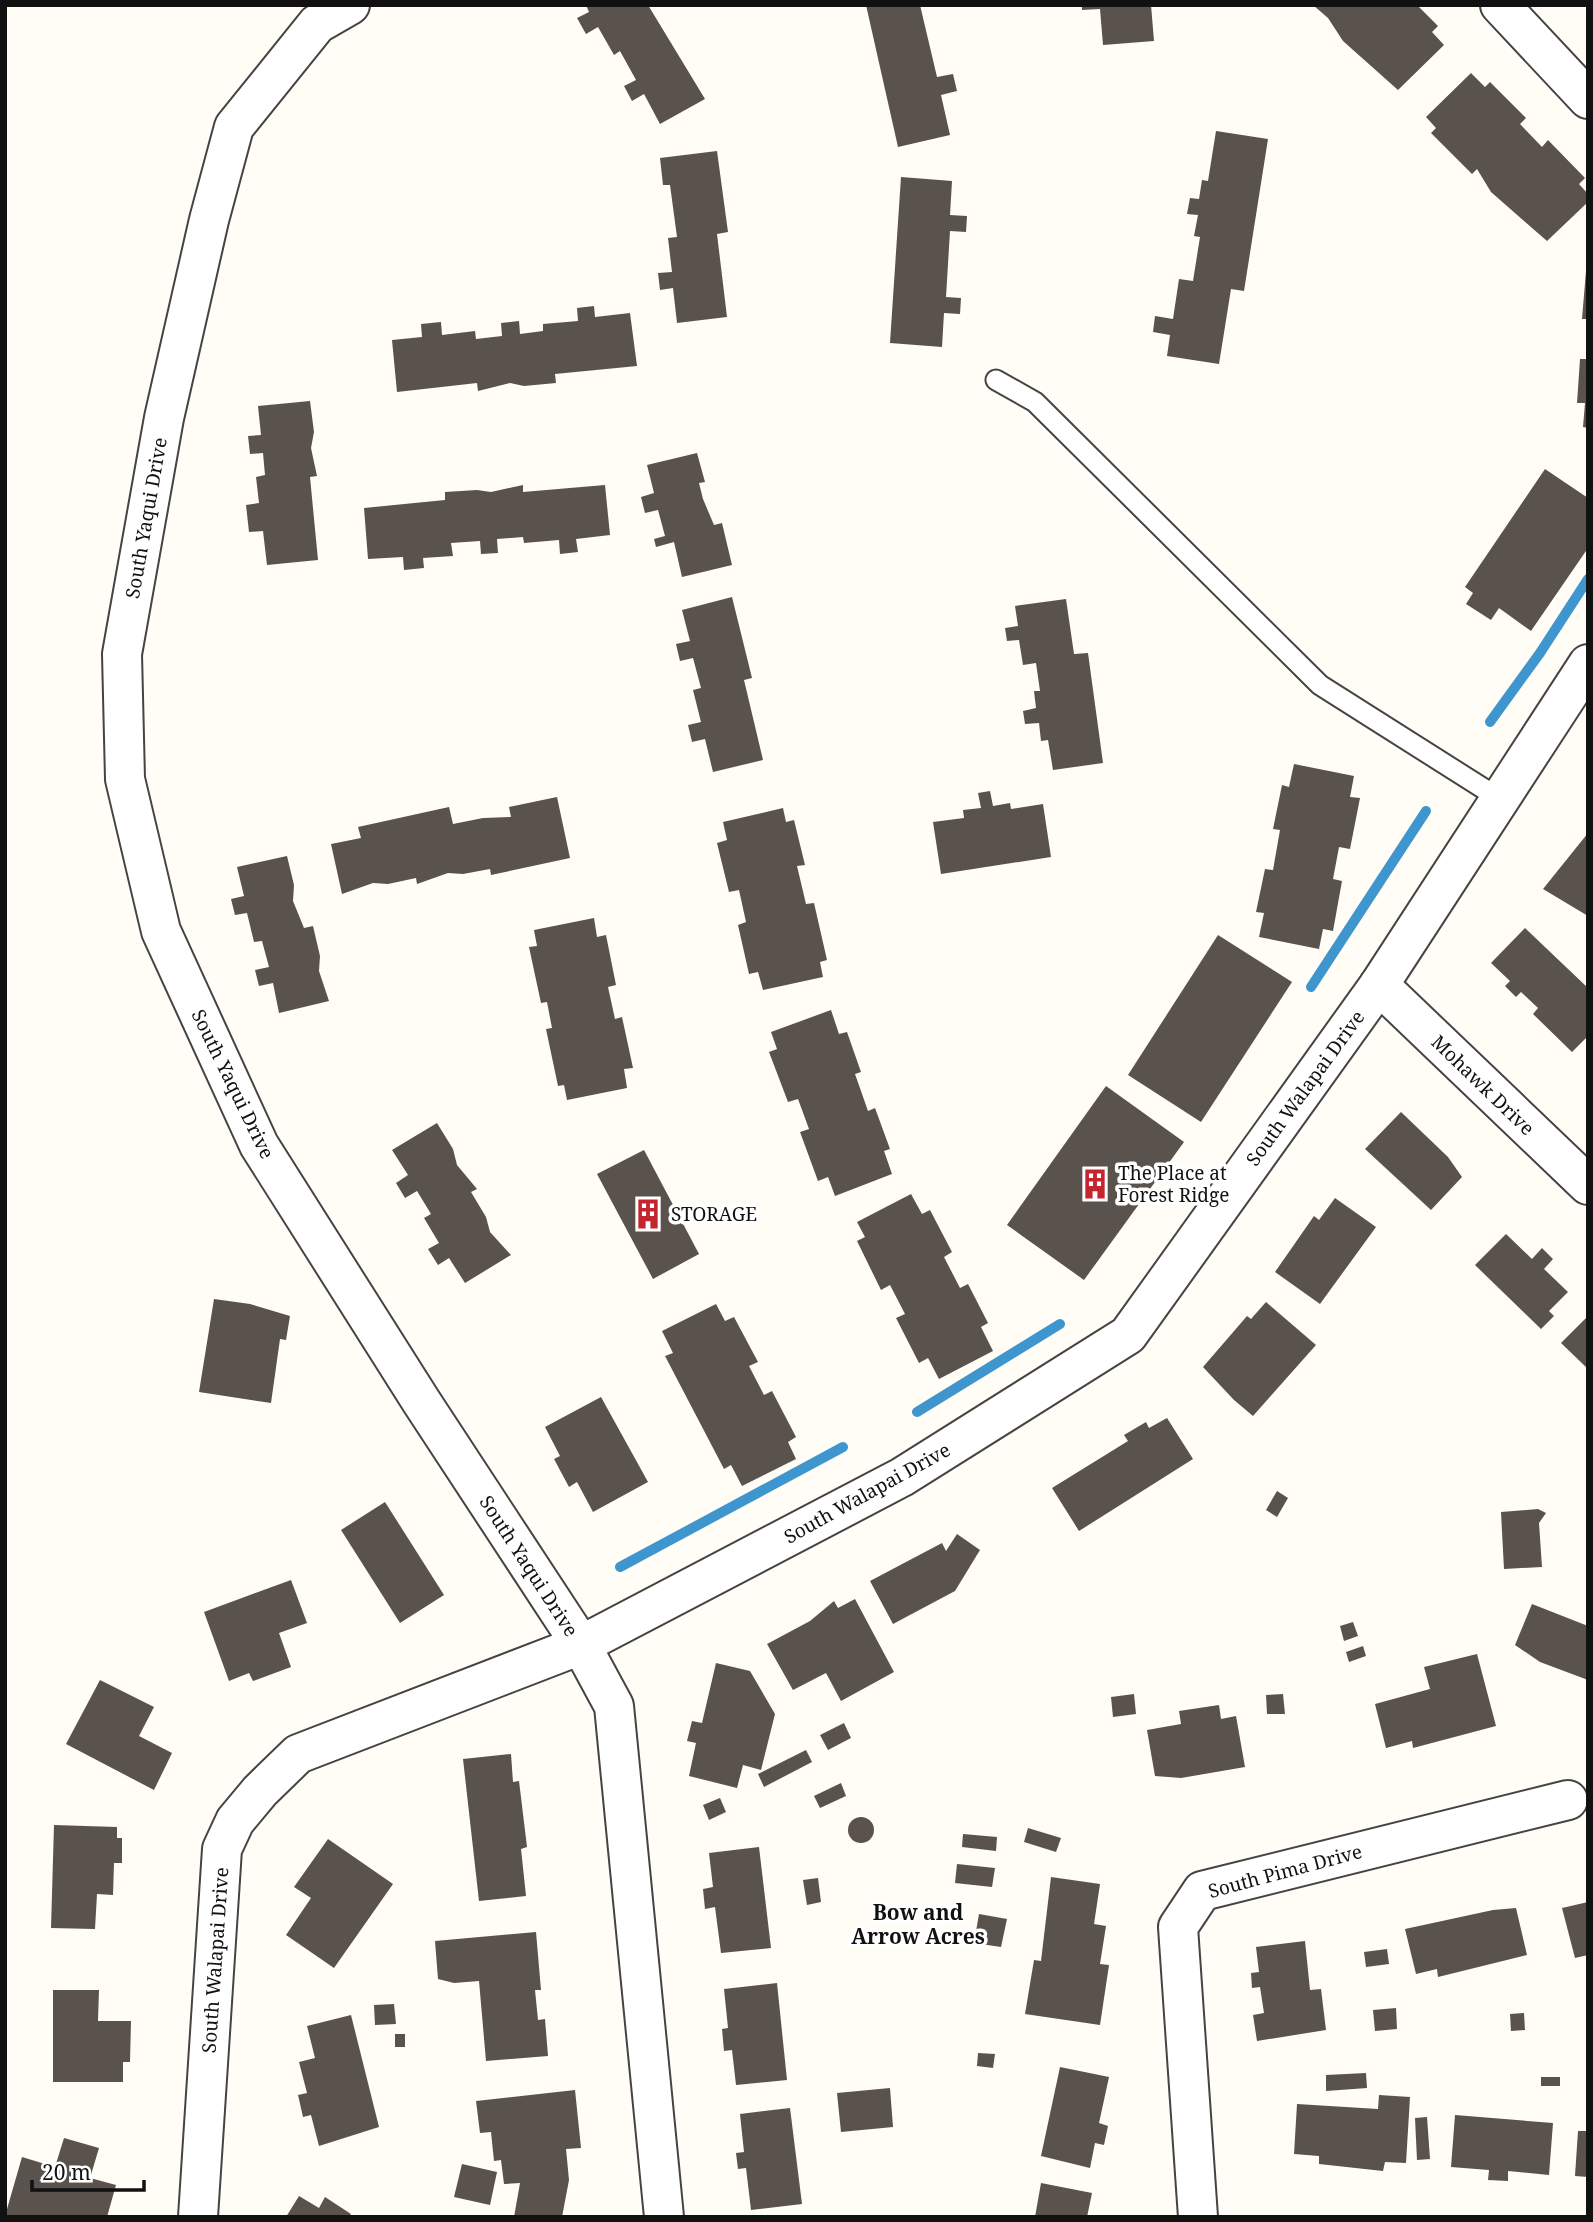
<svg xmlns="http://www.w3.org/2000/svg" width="1593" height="2222" font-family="'Noto Serif',serif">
	<rect width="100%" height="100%" fill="#fffdf5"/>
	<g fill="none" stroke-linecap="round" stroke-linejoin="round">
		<g stroke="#3f96cf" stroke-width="10">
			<path d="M1490,722L1540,653L1588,579"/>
			<path d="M1311,987L1426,811"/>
			<path d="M917,1412L1060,1324"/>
			<path d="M620,1567L843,1447"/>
		</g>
	</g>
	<g fill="#5a524d">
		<path d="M586,5H648L705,99L660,124L644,94L632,101L624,86L636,80L620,51L614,55L598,27L586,34L577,18L589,12Z"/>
		<path d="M866,5H920L937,77L953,74L957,91L941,95L950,135L898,147Z"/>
		<path d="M1082,5H1151L1154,41L1103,45L1100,9L1082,10Z"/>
		<path d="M1313,5H1417L1438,26L1432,32L1444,45L1398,90L1343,41L1328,18Z"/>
		<path d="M1471,73L1485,87L1490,82L1526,118L1520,124L1542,147L1548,140L1585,178L1579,184L1588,194V202L1547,241L1491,192L1477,169L1472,174L1431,133L1436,128L1426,117Z"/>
		<path d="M1216,131L1268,139L1244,291L1231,289L1219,364L1167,356L1170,335L1153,332L1155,316L1173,319L1179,279L1193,281L1200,237L1194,236L1198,215L1187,214L1190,198L1199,199L1202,180L1208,181Z"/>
		<path d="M717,151L728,232L717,234L727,317L677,323L673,288L660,290L658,273L672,272L668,238L677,237L670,185H663L660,158Z"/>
		<path d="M901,177L952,181L950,215L967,216L966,232L950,231L946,297L961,298L960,314L944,313L942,347L890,343Z"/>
		<path d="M1586,271H1588V319H1582Z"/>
		<path d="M594,306L595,317L630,313L637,366L555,374L556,383L524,386L510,383L478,391L477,383L397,392L392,340L422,337L421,324L441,322L442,335L475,331L476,339L502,336L501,323L519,321L520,334L543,331V324L578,321L577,308Z"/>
		<path d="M1580,359H1588V428L1583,427L1585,403H1577Z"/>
		<path d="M310,401L314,432L311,448L317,476L310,477L318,560L267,565L263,531L249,532L246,505L259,503L256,477L265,475L263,453L250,454L248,436L261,435L258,406Z"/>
		<path d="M697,453L705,482L699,483L703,499L714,525L722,523L732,565L682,577L674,542L656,547L654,539L665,536L658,510L645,513L641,497L654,493L647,465Z"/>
		<path d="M1545,469L1588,498V548L1531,631L1499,608L1491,620L1466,604L1473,593L1465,587Z"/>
		<path d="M523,485V492L605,485L610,535L576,539L578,552L560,554L559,540L524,543L523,537L497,539L498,553L481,554L480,541L451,543L453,556L423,558L424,568L404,570L403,557L368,559L364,508L445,500V492L477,490L491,492Z"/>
		<path d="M732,597L752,678L744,680L763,760L713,772L705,739L692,742L688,725L701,722L693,690L701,688L693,658L680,661L676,644L690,641L682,610Z"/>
		<path d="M1066,599L1074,654L1088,653L1103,763L1053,770L1048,740L1041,741L1039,723L1025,724L1023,711L1036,708L1034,691H1040L1036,663L1023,665L1019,640L1007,641L1005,628L1018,626L1015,606Z"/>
		<path d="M1294,764L1354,776L1350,797L1360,798L1350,849L1339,847L1333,879L1342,881L1333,931L1323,929L1319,949L1259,937L1264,913L1256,912L1265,869L1273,870L1280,830L1273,829L1282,785L1289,787Z"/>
		<path d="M990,791L993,806L1010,803L1011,809L1043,804L1051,857L941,874L933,822L964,818L963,810L981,808L978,793Z"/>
		<path d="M557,797L570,858L491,875L490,869L463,874L448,873L417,884L416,878L388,884L373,883L342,894L331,844L361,838L358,827L449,807L453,824L483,818L511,817L509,807Z"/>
		<path d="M783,808L786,822L794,820L805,865L797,866L806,904L814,903L827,960L820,962L823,977L763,990L758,972L749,974L738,925L746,922L739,890L729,892L717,843L727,840L723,822Z"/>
		<path d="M1588,833V916L1543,889Z"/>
		<path d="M287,856L294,885L293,901L304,928L313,926L320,956L319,971L329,1001L279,1013L273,983L259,986L255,970L269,967L262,941L254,942L247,913L235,915L231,899L244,896L237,867Z"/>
		<path d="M594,918L597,937L606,935L616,985L608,987L615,1019L622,1017L633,1068L624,1069L627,1088L567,1100L564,1085L558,1086L546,1029L552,1028L547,1002L541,1003L529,947L537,946L534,930Z"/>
		<path d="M1525,928L1588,988V1036L1572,1052L1533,1014L1538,1008L1521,992L1516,997L1505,986L1510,981L1491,963Z"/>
		<path d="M1218,935L1292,982L1201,1122L1128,1075Z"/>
		<path d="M831,1010L839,1034L847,1032L861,1072L855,1074L868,1111L875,1108L890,1149L884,1151L892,1174L835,1196L828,1177L818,1181L800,1132L809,1129L798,1099L788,1102L769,1052L777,1049L771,1032Z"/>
		<path d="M1106,1086L1184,1142L1084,1280L1007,1225Z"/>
		<path d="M1401,1112L1448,1157L1462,1177L1431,1210L1365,1149Z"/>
		<path d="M437,1123L453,1149L457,1165L477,1189L471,1192L486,1217L490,1232L511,1255L465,1283L449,1258L438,1265L428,1249L439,1243L424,1218L431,1214L417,1191L405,1198L396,1183L408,1175L392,1150Z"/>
		<path d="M644,1150L699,1254L653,1279L597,1174Z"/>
		<path d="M911,1194L922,1214L930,1210L952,1252L944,1257L960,1288L968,1284L988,1323L981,1327L993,1351L939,1379L928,1358L919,1363L896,1318L905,1314L890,1285L881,1290L857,1241L865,1237L857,1222Z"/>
		<path d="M1335,1198L1376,1227L1320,1304L1275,1272L1314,1216L1319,1220Z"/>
		<path d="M1506,1234L1532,1259L1542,1248L1553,1259L1544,1269L1568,1292L1549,1311L1554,1316L1541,1329L1475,1265Z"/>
		<path d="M214,1299L250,1304L290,1316L286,1340L280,1339L271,1403L199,1392Z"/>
		<path d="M1266,1302L1316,1345L1253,1416L1234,1400L1203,1367L1247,1316L1251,1319Z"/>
		<path d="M716,1304L725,1321L734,1317L758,1362L749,1366L764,1395L772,1391L796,1437L788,1442L796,1459L742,1486L731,1465L724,1469L665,1356L673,1353L662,1331Z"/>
		<path d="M1588,1316V1369L1561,1343Z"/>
		<path d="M601,1397L648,1482L593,1512L577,1482L569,1487L554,1459L560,1456L545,1427Z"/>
		<path d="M1167,1418L1193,1459L1079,1531L1052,1488L1128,1441L1124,1435L1146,1422L1149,1428Z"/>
		<path d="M1277,1491L1288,1498L1277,1517L1266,1510Z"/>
		<path d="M385,1502L444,1595L400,1623L341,1530Z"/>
		<path d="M1538,1509L1546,1513L1539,1523L1542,1567L1504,1569L1501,1512Z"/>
		<path d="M957,1534L980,1550L955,1591L893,1624L870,1581L942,1543L946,1551Z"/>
		<path d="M291,1580L307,1623L279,1633L291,1667L253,1681L249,1673L229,1681L204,1612Z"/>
		<path d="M855,1599L894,1672L841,1701L826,1673L793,1690L767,1644L810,1621L834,1601L838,1608Z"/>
		<path d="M1532,1604L1588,1626V1680L1540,1662L1515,1645Z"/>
		<path d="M1353,1622L1358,1636L1344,1641L1340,1626Z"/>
		<path d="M1363,1646L1366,1656L1349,1662L1346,1652Z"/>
		<path d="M1477,1654L1496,1726L1413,1748L1412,1741L1386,1748L1375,1704L1430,1689L1424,1667Z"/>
		<path d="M716,1663L750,1671L775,1714L761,1770L743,1765L737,1788L689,1776L696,1743L687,1741L692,1721L702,1723Z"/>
		<path d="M100,1680L154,1707L139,1736L172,1753L154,1790L66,1744Z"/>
		<path d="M1134,1694L1136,1714L1113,1717L1111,1697Z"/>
		<path d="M1283,1694L1285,1714H1267L1266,1695Z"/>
		<path d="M1219,1705L1221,1719L1236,1716L1245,1767L1181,1778L1155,1776L1147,1730L1181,1724L1179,1711Z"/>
		<path d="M844,1723L851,1738L828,1750L820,1735Z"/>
		<path d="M806,1750L812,1762L764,1787L758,1774Z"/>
		<path d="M511,1754L513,1782L519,1781L527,1847L521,1849L526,1896L479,1901L463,1759Z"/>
		<path d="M841,1783L846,1796L820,1808L814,1796Z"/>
		<path d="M720,1798L726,1812L709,1820L703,1805Z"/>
		<circle cx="861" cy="1830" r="13"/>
		<path d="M54,1825L117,1827V1838H122V1863H114L113,1895L97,1894L95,1929L51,1928Z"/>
		<path d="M1028,1828L1061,1838L1056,1852L1024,1842Z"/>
		<path d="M963,1834L997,1837L996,1851L962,1847Z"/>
		<path d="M328,1839L393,1884L334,1968L286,1935L311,1898L294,1887Z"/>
		<path d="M759,1847L771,1948L721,1953L715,1907L705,1909L703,1889L713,1887L709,1853Z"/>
		<path d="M957,1864L995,1868L992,1887L955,1883Z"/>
		<path d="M1051,1877L1100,1884L1094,1924L1106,1926L1100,1964L1109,1965L1100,2025L1025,2014L1034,1960L1041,1961Z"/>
		<path d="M818,1878L821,1902L807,1905L803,1880Z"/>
		<path d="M1588,1902V1955L1575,1958L1562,1908Z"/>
		<path d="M1516,1908L1527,1955L1438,1977L1437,1969L1416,1974L1405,1929L1493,1910Z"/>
		<path d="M979,1914L1007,1919L1001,1947L974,1943Z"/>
		<path d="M536,1932L541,1990H535L538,2020L545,2019L548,2056L486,2061L479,1981L454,1983L438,1979L435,1941Z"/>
		<path d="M1305,1941L1310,1990L1321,1989L1326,2030L1257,2041L1253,2015L1264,2013L1260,1987L1252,1988L1251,1973L1259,1972L1256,1947Z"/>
		<path d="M1387,1949L1389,1964L1366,1967L1364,1952Z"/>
		<path d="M777,1983L787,2080L736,2085L732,2050L724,2051L722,2029L728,2028L724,1989Z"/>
		<path d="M53,1990H99L98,2021H131L130,2062H123V2082H53Z"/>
		<path d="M394,2004L396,2024L375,2025L374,2005Z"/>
		<path d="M1396,2008L1397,2029L1375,2031L1373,2010Z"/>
		<path d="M1524,2013L1525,2030L1511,2031L1510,2014Z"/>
		<path d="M351,2015L379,2127L319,2146L311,2115L303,2117L298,2095L307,2093L299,2062L315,2058L307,2026Z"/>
		<rect x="395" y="2034" width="10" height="13"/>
		<path d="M978,2053L995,2054L993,2068L977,2066Z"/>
		<path d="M1060,2067L1109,2077L1099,2123L1108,2126L1104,2145L1095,2143L1090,2168L1041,2156Z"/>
		<path d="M1366,2073L1367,2088L1326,2091V2075Z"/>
		<rect x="1541" y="2077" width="19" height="9"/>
		<path d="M890,2088L893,2127L841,2132L837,2093Z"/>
		<path d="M575,2090L581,2148L566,2149L569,2180L562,2217H514L520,2183L504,2184L501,2160L494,2161L491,2132L480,2133L476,2101Z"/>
		<path d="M1379,2095L1410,2097L1406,2163L1385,2162L1383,2171L1319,2164V2156L1294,2154L1297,2104L1378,2109Z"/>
		<path d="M790,2108L802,2204L751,2210L746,2168L738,2169L736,2153L744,2152L740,2114Z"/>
		<path d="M1455,2115L1553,2123L1549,2175L1508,2171V2181L1488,2180L1489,2170L1451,2167Z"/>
		<path d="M1427,2117L1430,2159L1417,2160L1415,2118Z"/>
		<path d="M1578,2131H1588V2177L1575,2176Z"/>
		<path d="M64,2138L99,2148L90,2178L116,2185L107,2217L5,2216L22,2157L55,2167Z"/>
		<path d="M462,2164L497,2172L490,2205L454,2197Z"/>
		<path d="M1041,2183L1092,2193L1087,2217H1035Z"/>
		<path d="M299,2196L319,2208L325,2197L351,2214L349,2217H286Z"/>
	</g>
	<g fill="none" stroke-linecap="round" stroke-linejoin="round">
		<g stroke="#444" stroke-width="23">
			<path id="lane" d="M996,380L1035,402L1320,685L1500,799"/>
		</g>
		<g stroke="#444" stroke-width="42">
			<g id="street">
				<path d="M350,5L317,24L234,127L209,220L164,418L122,654L125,779L161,931L259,1145L421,1401L581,1645L614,1706L664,2217"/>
				<path d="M1500,5L1588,99"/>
				<path d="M1379,985L1588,1185"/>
				<path d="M198,2217L222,1849L235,1821L260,1791L298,1754L581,1645L902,1477L1128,1335L1379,985L1588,664"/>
				<path d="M1198,2217L1178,1927L1202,1891L1568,1800"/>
			</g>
		</g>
		<use href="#lane" stroke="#fff" stroke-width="19"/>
		<use href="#street" stroke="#fff" stroke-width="38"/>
	</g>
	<defs>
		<g id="building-bare" transform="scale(2.415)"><path d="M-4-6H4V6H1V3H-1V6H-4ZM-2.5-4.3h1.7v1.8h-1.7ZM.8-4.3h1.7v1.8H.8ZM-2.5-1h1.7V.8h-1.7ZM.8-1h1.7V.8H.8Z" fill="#c4262e" stroke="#fff" stroke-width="2.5" paint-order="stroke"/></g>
	</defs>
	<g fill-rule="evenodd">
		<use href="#building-bare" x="1095" y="1184"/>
		<use href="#building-bare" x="648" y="1214"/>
	</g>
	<g text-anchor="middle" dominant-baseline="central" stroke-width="7" stroke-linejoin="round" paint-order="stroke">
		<g font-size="19" fill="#111" stroke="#fff">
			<text transform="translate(146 518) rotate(-80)">South Yaqui Drive</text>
			<text transform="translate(233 1084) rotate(64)">South Yaqui Drive</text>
			<text transform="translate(1483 1085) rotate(44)">Mohawk Drive</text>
			<text transform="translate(1305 1088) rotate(-54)">South Walapai Drive</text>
			<text transform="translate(867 1493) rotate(-29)">South Walapai Drive</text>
			<text transform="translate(529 1566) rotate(57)">South Yaqui Drive</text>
			<text transform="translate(1285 1871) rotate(-15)">South Pima Drive</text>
			<text transform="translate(215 1960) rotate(-86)">South Walapai Drive</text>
		</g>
		<g font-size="19" fill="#111" stroke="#fff" text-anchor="start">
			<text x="1118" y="1173">The Place at<tspan x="1118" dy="22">Forest Ridge</tspan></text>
			<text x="671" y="1214">STORAGE</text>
		</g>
		<g font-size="21" font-weight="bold" fill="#111" stroke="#fff">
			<text x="918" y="1912">Bow and<tspan x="918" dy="24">Arrow Acres</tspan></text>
		</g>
	</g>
	<rect width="1593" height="2222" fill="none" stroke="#111111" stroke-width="14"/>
	<path d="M32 2180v10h112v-10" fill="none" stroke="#111111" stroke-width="3.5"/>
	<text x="42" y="2180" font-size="21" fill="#111111" stroke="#ffffff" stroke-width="5" paint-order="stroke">20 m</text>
</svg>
